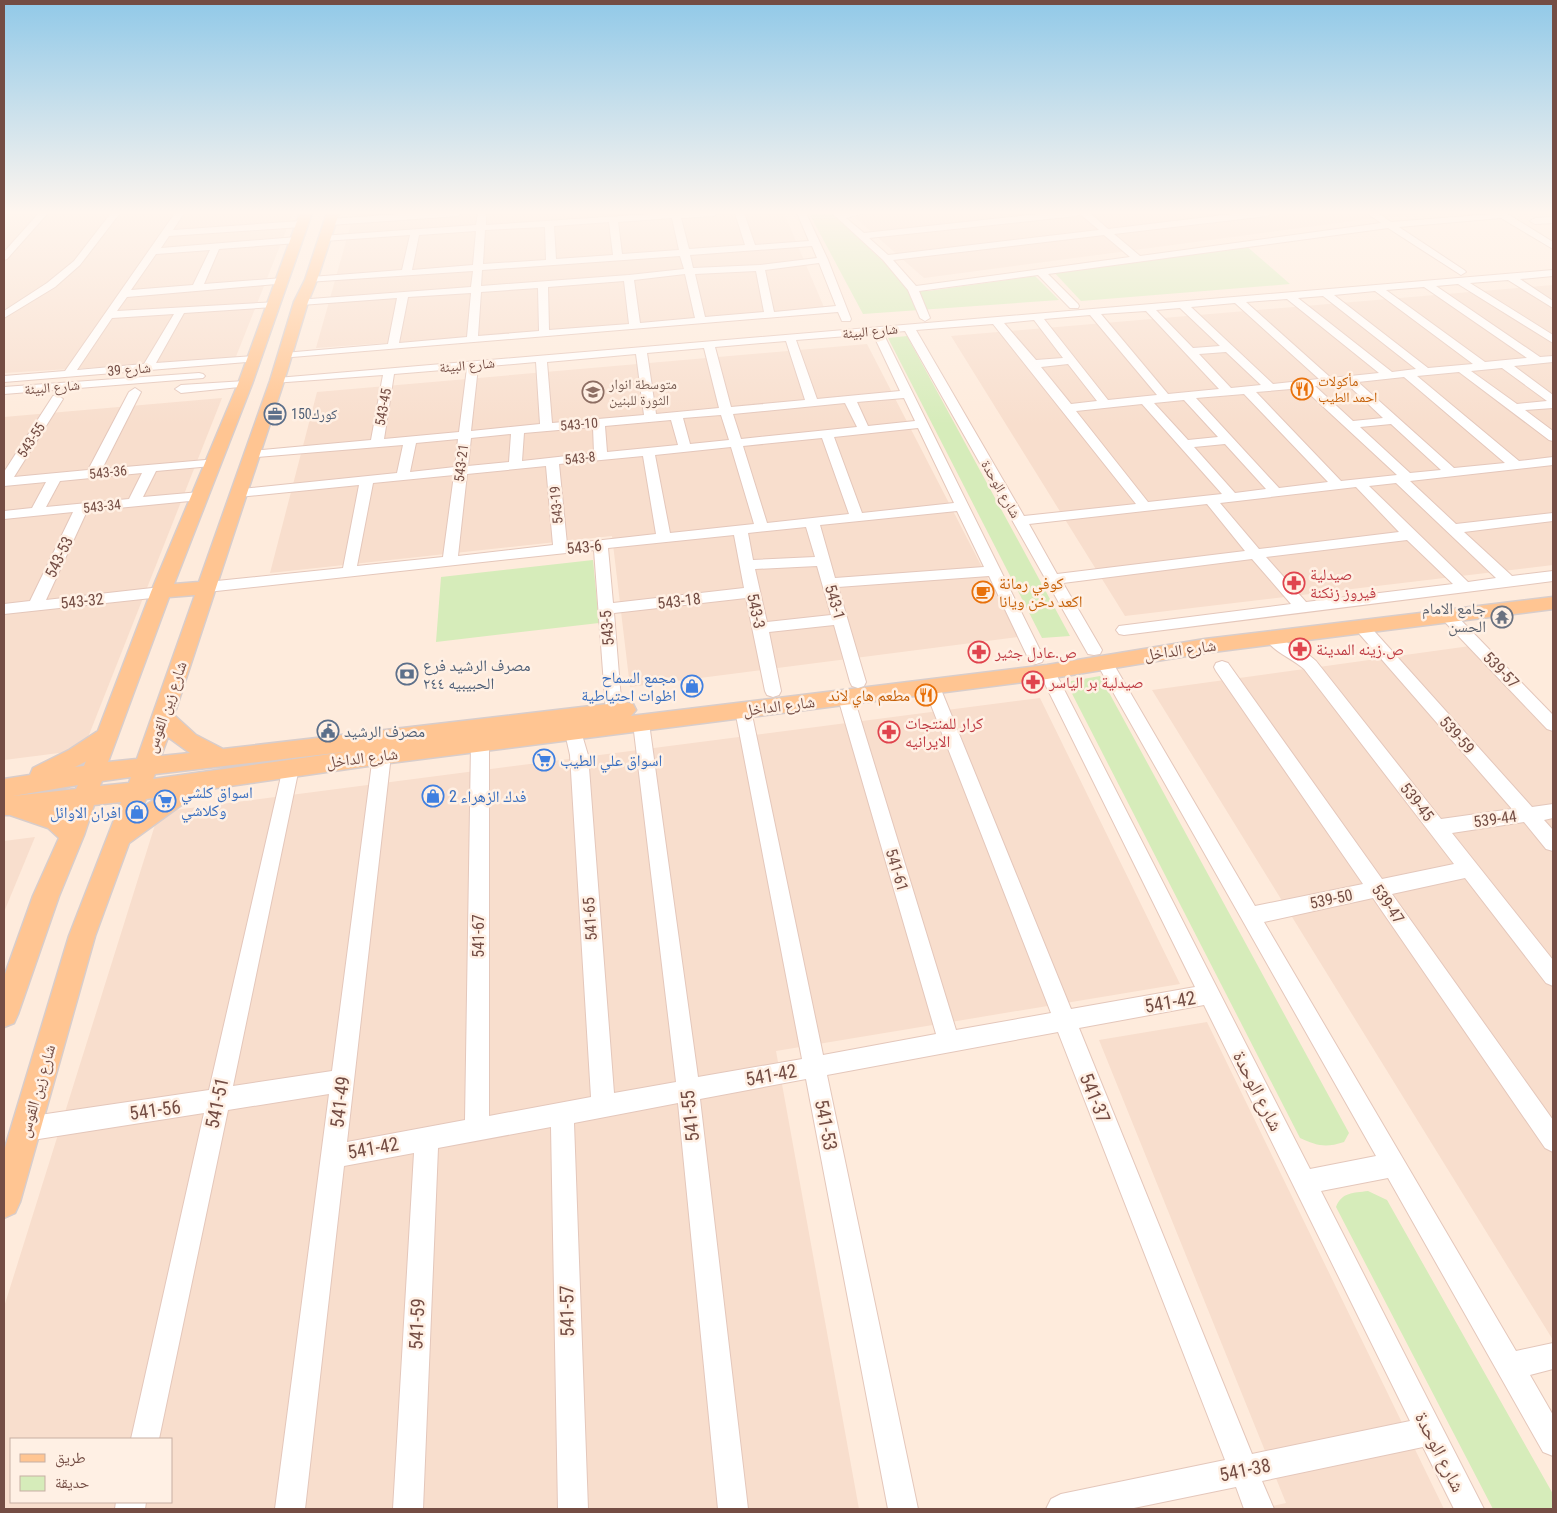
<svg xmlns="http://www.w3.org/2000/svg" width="1557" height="1513" font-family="'Roboto Condensed','Noto Naskh Arabic',sans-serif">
	<rect width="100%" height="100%" fill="#feebdc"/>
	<g fill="#f8decd" fill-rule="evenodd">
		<path d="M4,213H293L235,359L4,373Z"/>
		<path d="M354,213H784L826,312L316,348Z"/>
		<path d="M850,213H1431L1368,219L924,278Z"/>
		<path d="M1553,285V565L1125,616L951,336Z"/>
		<path d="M867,344L1018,637L630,687L612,536L270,573L317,392Z"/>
		<path d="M222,398L83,750L4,760V417Z"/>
		<path d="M1470,646L1553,733V1340L1152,690Z"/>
		<path d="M1040,698L1180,984L776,1051L859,1509H4V1307L159,812ZM11,1439H171V1502H11Z"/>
		<path d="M35,837L4,912V841Z"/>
		<path d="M1207,1022L1444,1509H1258L1286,1503L1099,1040Z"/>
	</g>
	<g fill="#d6ecba">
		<path d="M809,213H832L910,287L928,291L1035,276L1059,300L863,314Z"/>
		<path d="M1244,244L1290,284L1081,301L1051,269Z"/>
		<path d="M907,336L1070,636L1042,638L888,338Z"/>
		<path d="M593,560L599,623L436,642L441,577Z"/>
		<path d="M1100,676L1349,1133L1344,1142C1325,1148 1318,1146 1300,1138L1066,682Z"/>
		<path d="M1368,1191L1387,1200L1553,1494V1509H1493L1336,1207C1342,1192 1353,1193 1368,1191Z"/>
	</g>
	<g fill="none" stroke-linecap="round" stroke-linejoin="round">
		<g stroke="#e4c7bb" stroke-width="2">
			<g id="minor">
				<path d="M39,213H48L7,259L4,260V252Z"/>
				<path d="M111,213H120L80,265L55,287L4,318V311L47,283L74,261Z"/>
				<path d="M175,213H184L173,230L301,221L306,224L301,227L169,236L161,248L297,237L302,240L297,243L219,249L204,284L283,278L287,279V283L127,297L117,311L278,302L279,304L274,307L184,313L156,363L254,356L258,357L260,359L258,361L4,382V376L65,371ZM210,250L193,285L131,290L156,254ZM174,314L144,364L77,370L112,318Z"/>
				<path d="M415,213H462L458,216L330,225L325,222L330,219Z"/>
				<path d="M478,213H486V225L667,213H718L714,216L681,218L689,249L745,245L735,213H744L755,245L809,241L797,213H806L828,260L851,319L850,321H842L838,312L280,358L278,356L280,354L284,353L388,344L397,298L301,305L296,302L297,300L471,287L473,271L307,282V278L311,277L402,270L410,235L324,241L321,240V236L476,225ZM672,218L679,250L622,254L618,222ZM609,222L613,255L556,259L554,226ZM545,227L546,260L483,264L485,230ZM476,231L473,265L412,270L419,235ZM812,246L817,258L760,265L693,268L690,255ZM680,256L684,269L629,275L481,286L482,270ZM819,263L836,306L774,312L765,270ZM756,271L764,312L705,317L695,274ZM685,274L695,318L640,323L634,280ZM624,281L629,324L549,330L548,287ZM538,288L539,331L478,336L481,292ZM471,293L467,337L399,343L408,297Z"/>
				<path d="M832,213H864L846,218L864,233L1048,213H1090L1108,229L1241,213H1271L1267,216L1114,234L1140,256L1381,223L1367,213H1378L1391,222L1506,213L1553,242V249L1501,218L1399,227L1464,270L1466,272L1461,275L1388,228L1048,274L1078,304L1079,306L1078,308H1070L1038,275L919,291L930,318L925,321L920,318L908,290L883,260ZM1080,214L1099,230L888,255L869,238L1076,216ZM1104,235L1130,257L916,286L893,260Z"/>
				<path d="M1553,217V223L1535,224L1530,221L1535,218Z"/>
				<path d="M1553,270V276L1520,279L1553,301V308L1508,280L1470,283L1553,335V343L1458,284L1436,286L1540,357L1553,356V362L1514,366L1553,395V408L1525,410L1553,431V441L1549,440L1459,372L1417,376L1519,461L1553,457V465L1410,481L1456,524L1553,513V521L1464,532L1512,576L1553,571V581L1124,635L1119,634L1116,630L1119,626L1291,604L1252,559L1063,583L1102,650L1100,654L1094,655L1088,654L905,331L883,333L1044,658L1042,662L1036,664L1030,662L989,576L838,587L866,682L864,686L858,688L852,686L850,682L834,625L769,632L781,691L779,695L773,697L767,695L765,691L746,598L614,613L622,712L620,716L614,718L608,716L606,712L594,550L207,592L202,590L200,587L202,584L207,582L343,568L359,485L238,497L231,493L233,490L397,473L403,445L246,458L245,455L246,452L251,451L371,440L383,375L273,383L271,381L277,378ZM1424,287L1527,358L1485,362L1386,290ZM1375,291L1473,364L1428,368L1334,295ZM1323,296L1416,369L1392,372L1298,298ZM1287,299L1379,373L1331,378L1246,302ZM1235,303L1319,379L1273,384L1191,307ZM1180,308L1220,346L1193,348L1156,310ZM1146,311L1219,389L1168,394L1101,314ZM1090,315L1157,395L1108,400L1044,319ZM1034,320L1063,358L1036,360L1004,323ZM993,324L1136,504L1024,516L916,330ZM873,334L900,391L817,399L796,340ZM786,341L805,400L731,407L715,347ZM704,348L719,408L656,414L647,353ZM1226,352L1261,385L1231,388L1199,354ZM636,354L644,415L552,423L547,362ZM536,362L540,424L471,431L478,367ZM1068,364L1097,401L1071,404L1041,367ZM467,368L459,432L384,439L394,374ZM1502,368L1547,401L1517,404L1471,371ZM1404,377L1505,463L1454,468L1358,382ZM1346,383L1383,418L1353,421L1315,386ZM1303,388L1397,475L1341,481L1256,392ZM1244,394L1328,482L1279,488L1196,398ZM904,398L915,421L868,426L857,402ZM1184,400L1218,437L1188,440L1154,403ZM845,403L857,427L741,439L733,414ZM1142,404L1222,494L1148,502L1076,411ZM721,415L729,440L690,444L683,418ZM671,420L678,445L607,452L605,426ZM1391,424L1441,470L1410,473L1360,427ZM593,427L594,453L522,461L524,433ZM918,428L954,503L862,513L834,437ZM511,434L509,462L468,466L471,438ZM822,438L849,514L767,523L743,446ZM458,439L455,467L410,472L416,443ZM1225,444L1266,489L1235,493L1194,447ZM731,447L754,524L670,533L655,455ZM643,456L656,534L567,544L559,464ZM546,466L553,545L458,556L467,474ZM454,475L443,557L357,566L373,483ZM1396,483L1496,578L1468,582L1369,486ZM1356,487L1399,532L1259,549L1220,503ZM1207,504L1245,551L1057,574L1029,524ZM957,511L984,567L835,578L820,525ZM806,527L815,557L753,560L748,533ZM734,535L744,588L613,603L608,548ZM1407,540L1453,584L1306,602L1266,557ZM817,566L831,615L767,622L755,569Z"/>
				<path d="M199,373L203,374L205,376L203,378L4,394V387Z"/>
				<path d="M245,381L249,382L251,384L249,386L181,393L175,389L181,385Z"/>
				<path d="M135,388L141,392L102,469L217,459L218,462L217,465L212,466L156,471L143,497L200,492L207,496L200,500L87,511L46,600L161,587L166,589L168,592L166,595L161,597L4,614V604L30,601L73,512L4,519V511L32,508L46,482L4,486V472L53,396L57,395L63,399L14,477L88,470L129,392ZM142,473L129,499L46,507L60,481Z"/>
				<path d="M1448,611L1453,612L1553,715V731L1547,729L1443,620L1440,616L1443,612Z"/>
				<path d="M1361,621L1366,622L1532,807L1553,804V818L1544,820L1553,830V851L1546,849L1524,822L1452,833L1553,960V986L1546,983L1465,878L1392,894L1553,1120V1152L1545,1148L1373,898L1264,922L1516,1351L1553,1343V1369L1530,1375L1553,1415V1456L1543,1452L1388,1178L1321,1191L1484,1509H1454L1423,1447L1262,1481L1274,1509H1244L1236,1487L1129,1509H1046L1051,1499L1061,1494L1225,1460L1058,1032L827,1075L918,1509H888L806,1079L700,1099L748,1509H718L678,1103L574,1123L588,1509H558L551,1127L438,1148L423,1509H393L414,1153L344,1166L305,1509H275L329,1094L228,1110L159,1439H131L204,1113L26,1141L18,1137L14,1129L18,1121L26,1117L209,1090L284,763L290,761L296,763L299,768L233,1086L332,1071L373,755L376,750L382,748L388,750L391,755L347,1142L465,1120L471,744L474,739L480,737L486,739L489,744V1116L591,1097L570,755L565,733L568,728L574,727L580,728L588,755L614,1093L676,1082L633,723L635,719L641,717L647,719L649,723L698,1077L802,1059L735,710L737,706L743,704L749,706L751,710L823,1055L936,1034L838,698L840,694L846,692L852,694L854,698L956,1030L1051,1013L924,687L926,683L932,681L938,683L940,687L1071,1009L1195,987L1039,672L1041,668L1047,666L1053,668L1310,1169L1376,1156L1096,662L1098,658L1104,656L1110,658L1255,906L1363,884L1216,671L1214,667L1216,663L1222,661L1228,663L1382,879L1454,864L1304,669C1292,658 1274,653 1265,638L1267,634L1273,633L1279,634L1288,643L1304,651L1316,661L1441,819L1512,809L1356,630L1353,626L1356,622ZM1204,1005L1410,1421L1252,1454L1079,1028Z"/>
				<path d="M116,1502H146L145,1509H115Z"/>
			</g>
		</g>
		<g stroke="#d8cdcb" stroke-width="3">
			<path id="major" d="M300,213H312L252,384L174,584L199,582L270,381L294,302L305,280L327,213H339L317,280L308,302L284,381L174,715L196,735L223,749L625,702L633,704L636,710L631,716L1047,665L1205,639L1553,597V609L1205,653L1047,679L382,764L202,790L129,843L95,936L20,1202L15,1213L4,1218V1151L69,936L121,802L94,805L84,835L59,896L18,1014L14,1023L4,1027V977L33,896L59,838L48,828L10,815H4V779L30,775L33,768L69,750L98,731L151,592L238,384ZM195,595L137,759L108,762L169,597ZM168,737L190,753L161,756ZM352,751L153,779L155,774ZM86,761L84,766L75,767L85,762ZM131,777L129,783L100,786L102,781ZM78,785L76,789L13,796ZM158,797L142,808L146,799ZM69,808L67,816L52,810Z"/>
		</g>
		<use href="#minor" fill="#fff" fill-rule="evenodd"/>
		<use href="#major" fill="#ffc592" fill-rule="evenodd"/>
	</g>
	<linearGradient id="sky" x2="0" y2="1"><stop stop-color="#91c9e8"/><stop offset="0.5" stop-color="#fff6ef"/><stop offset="1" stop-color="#fff6ef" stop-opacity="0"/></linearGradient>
	<rect width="1557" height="425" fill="url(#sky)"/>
	<defs>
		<g id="restaurant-ring" transform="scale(1.125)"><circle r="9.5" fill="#fff0e4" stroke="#e8710a" stroke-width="1.5"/><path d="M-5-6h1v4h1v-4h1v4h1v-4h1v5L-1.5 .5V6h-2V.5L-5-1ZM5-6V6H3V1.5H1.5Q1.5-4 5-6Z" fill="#e8710a"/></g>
		<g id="school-ring" transform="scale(1.125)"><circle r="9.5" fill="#fff0e4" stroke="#8d6e63" stroke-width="1.5"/><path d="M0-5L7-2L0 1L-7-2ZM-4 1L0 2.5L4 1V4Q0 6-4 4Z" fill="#8d6e63"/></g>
		<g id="office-ring" transform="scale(1.125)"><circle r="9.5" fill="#fff0e4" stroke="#5c6f8a" stroke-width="1.5"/><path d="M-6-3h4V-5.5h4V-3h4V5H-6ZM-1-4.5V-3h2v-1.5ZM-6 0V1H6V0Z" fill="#5c6f8a"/></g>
		<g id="pharmacy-ring" transform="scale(1.125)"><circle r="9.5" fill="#fff0e4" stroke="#e0444e" stroke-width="1.5"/><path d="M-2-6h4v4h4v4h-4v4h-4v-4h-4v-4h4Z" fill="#e0444e"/></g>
		<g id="cafe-ring" transform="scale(1.125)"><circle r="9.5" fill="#fff0e4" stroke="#e8710a" stroke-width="1.5"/><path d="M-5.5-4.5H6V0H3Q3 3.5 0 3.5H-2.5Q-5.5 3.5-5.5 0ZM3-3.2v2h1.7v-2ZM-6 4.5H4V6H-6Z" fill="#e8710a"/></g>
		<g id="temple-ring" transform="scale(1.125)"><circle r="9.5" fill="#fff0e4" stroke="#6b7280" stroke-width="1.5"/><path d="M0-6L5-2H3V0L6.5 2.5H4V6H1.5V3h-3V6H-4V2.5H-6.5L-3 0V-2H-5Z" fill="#6b7280"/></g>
		<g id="bank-ring" transform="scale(1.125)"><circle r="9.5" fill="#fff0e4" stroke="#5c6f8a" stroke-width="1.5"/><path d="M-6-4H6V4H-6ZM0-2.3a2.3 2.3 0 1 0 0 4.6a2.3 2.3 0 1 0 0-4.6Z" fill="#5c6f8a"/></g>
		<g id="shop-ring" transform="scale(1.125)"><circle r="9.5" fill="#fff0e4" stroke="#3f7fe0" stroke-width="1.5"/><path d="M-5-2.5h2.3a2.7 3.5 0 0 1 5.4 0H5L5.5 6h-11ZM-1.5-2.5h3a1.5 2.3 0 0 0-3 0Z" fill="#3f7fe0"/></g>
		<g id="civic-ring" transform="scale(1.125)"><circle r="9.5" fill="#fff0e4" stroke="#5c6f8a" stroke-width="1.5"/><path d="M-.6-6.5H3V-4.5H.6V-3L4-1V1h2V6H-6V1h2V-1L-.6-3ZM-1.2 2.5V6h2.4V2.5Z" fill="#5c6f8a"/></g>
		<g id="supermarket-ring" transform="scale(1.125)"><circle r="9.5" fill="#fff0e4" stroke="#3f7fe0" stroke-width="1.5"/><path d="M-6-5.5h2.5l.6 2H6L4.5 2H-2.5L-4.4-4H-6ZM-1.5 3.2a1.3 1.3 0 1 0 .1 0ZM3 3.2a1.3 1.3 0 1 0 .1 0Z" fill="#3f7fe0"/></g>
	</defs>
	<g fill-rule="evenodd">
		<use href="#restaurant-ring" x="1302" y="389"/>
		<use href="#school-ring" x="593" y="392"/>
		<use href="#office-ring" x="275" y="414"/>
		<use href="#pharmacy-ring" x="1294" y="583"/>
		<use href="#cafe-ring" x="983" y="592"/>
		<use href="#temple-ring" x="1502" y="617"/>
		<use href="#pharmacy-ring" x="1300" y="649"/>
		<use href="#pharmacy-ring" x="979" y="652"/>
		<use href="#bank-ring" x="407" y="674"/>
		<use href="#pharmacy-ring" x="1033" y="682"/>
		<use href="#shop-ring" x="692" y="686"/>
		<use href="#restaurant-ring" x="926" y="695"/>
		<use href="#civic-ring" x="328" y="731"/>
		<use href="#pharmacy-ring" x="889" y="732"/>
		<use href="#supermarket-ring" x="544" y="760"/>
		<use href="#shop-ring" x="433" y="796"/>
		<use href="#supermarket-ring" x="165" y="801"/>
		<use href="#shop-ring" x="137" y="812"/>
	</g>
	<g text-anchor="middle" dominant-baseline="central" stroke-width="5" stroke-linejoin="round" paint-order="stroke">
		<g font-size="14" fill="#744d44" stroke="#fff0e4">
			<text transform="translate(870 331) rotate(-5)">شارع البيئة</text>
			<text transform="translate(467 365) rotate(-5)">شارع البيئة</text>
			<text transform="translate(129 369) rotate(-5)">شارع 39</text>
			<text transform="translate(52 387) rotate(-5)">شارع البيئة</text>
			<text transform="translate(383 407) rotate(-80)">543-45</text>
			<text transform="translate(579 424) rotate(-5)">543-10</text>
			<text transform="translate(31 440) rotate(-57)">543-55</text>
			<text transform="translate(580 458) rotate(-6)">543-8</text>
			<text transform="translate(461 463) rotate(-83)">543-21</text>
			<text transform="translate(108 472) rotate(-6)">543-36</text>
			<text transform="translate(1001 489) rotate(60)">شارع الوحدة</text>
			<text transform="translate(556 505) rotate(-95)">543-19</text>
			<text transform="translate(102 506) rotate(-6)">543-34</text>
		</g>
		<g font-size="14" fill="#c56008" stroke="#fff0e4" text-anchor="start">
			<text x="1318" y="381">مأكولات<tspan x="1318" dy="16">احمد الطيب</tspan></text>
		</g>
		<g font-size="14" fill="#785e54" stroke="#fff0e4" text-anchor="start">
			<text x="609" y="384">متوسطة انوار<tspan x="609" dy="16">الثورة للبنين</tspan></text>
		</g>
		<g font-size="14" fill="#4e5e75" stroke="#fff0e4" text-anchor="start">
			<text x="291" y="414">كورك150</text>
		</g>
		<g font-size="16" fill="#744d44" stroke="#fff0e4">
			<text transform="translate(584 547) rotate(-6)">543-6</text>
			<text transform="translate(59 557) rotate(-64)">543-53</text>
			<text transform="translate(82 601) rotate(-6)">543-32</text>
			<text transform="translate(679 601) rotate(-7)">543-18</text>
			<text transform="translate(835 602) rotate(74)">543-1</text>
			<text transform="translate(756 611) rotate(78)">543-3</text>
			<text transform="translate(607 628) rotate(-95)">543-5</text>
			<text transform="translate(1180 650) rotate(-8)">شارع الداخل</text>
			<text transform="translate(1501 670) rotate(46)">539-57</text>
			<text transform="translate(779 706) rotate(-7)">شارع الداخل</text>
			<text transform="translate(166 707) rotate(-71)">شارع زين القوس</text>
			<text transform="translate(1457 735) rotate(49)">539-59</text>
			<text transform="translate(362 758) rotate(-7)">شارع الداخل</text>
			<text transform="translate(1417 802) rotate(52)">539-45</text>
			<text transform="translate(1495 819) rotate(-8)">539-44</text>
			<text transform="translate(897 870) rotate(73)">541-61</text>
			<text transform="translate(1331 899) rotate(-12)">539-50</text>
			<text transform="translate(1388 904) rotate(55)">539-47</text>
			<text transform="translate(590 919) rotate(-94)">541-65</text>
			<text transform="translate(478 936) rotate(-90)">541-67</text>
			<text transform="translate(37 1091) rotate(-74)">شارع زين القوس</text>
		</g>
		<g font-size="16" fill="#be3a42" stroke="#fff0e4" text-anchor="start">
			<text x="1310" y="574">صيدلية<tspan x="1310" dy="18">فيروز زنكنة</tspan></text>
			<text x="1316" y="649">ص.زينه المدينة</text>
			<text x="995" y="652">ص.عادل جثير</text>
			<text x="1049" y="682">صيدلية بر الياسر</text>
			<text x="905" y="723">كرار للمنتجات<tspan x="905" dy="18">الايرانيه</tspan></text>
		</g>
		<g font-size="16" fill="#c56008" stroke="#fff0e4" text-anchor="start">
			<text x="999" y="583">كوفي رمانة<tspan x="999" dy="18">اكعد دخن ويانا</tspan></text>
			<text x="910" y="695" text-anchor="end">مطعم هاي لاند</text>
		</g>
		<g font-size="16" fill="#5b616d" stroke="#fff0e4" text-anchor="end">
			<text x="1486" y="608">جامع الامام<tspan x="1486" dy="18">الحسن</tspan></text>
		</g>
		<g font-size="16" fill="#4e5e75" stroke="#fff0e4" text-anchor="start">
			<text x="423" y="665">مصرف الرشيد فرع<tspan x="423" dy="18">الحبيبيه ٢٤٤</tspan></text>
			<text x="344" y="731">مصرف الرشيد</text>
		</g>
		<g font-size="16" fill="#366cbe" stroke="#fff0e4" text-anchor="start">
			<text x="676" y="677" text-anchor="end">مجمع السماح<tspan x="676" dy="18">اظوات احتياطية</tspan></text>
			<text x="560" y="760">اسواق علي الطيب</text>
			<text x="181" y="792">اسواق كلشي<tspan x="181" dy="18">وكلاشي</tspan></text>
			<text x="449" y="796">فدك الزهراء 2</text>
			<text x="121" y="812" text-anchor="end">افران الاوائل</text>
		</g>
		<g font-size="19" fill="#744d44" stroke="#fff0e4">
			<text transform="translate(1170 1002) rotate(-10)">541-42</text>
			<text transform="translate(771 1075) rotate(-10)">541-42</text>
			<text transform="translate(1258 1091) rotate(63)">شارع الوحدة</text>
			<text transform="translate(1095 1098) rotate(68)">541-37</text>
			<text transform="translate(340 1102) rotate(-83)">541-49</text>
			<text transform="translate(217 1103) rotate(-78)">541-51</text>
			<text transform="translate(155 1110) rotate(-8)">541-56</text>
			<text transform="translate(690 1116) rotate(-96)">541-55</text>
			<text transform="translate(826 1125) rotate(79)">541-53</text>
			<text transform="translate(373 1148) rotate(-10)">541-42</text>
			<text transform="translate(567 1311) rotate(-91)">541-57</text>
			<text transform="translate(417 1324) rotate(-87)">541-59</text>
			<text transform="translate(1440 1452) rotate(63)">شارع الوحدة</text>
			<text transform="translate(1245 1470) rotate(-12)">541-38</text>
		</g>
	</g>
	<rect width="1557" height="1513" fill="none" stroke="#744d44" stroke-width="10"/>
	<rect x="10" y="1438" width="162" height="65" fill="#fff0e4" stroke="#c7afa4"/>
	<rect x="20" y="1454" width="25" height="8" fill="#ffc592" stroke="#c7afa4"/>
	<text x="55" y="1463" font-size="15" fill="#744d44">طريق</text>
	<rect x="20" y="1476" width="25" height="15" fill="#d6ecba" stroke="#c7afa4"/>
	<text x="55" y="1488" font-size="15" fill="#744d44">حديقة</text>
</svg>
